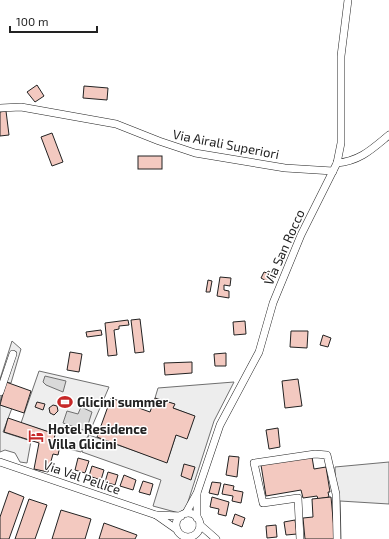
<svg xmlns="http://www.w3.org/2000/svg" width="389" height="539" font-family="'Exo 2',sans-serif">
	<rect width="100%" height="100%" fill="#fff"/>
	<path fill="#eee" stroke="#6f6f6f" d="M39,371L109,387L81,452L53,445L55,434L21,423Z"/>
	<g fill="#ededed" stroke="#6f6f6f">
		<path d="M12,341L21,349L11,383L6,382L0,402V379Z"/>
		<path d="M234,382L214,421L186,508L179,513L153,506L161,480L82,452L89,435L167,462L176,435L194,416L173,408L174,404L155,398L158,388Z"/>
		<path d="M0,405L12,408L3,432L31,441L27,463L20,462L15,453L5,450L0,452Z"/>
		<path d="M389,462V504L340,501L341,539H337L335,467Z"/>
	</g>
	<g fill="#d9d9d9" stroke="#6f6f6f">
		<path d="M45,376L66,381L63,392L46,385L43,382Z"/>
		<path d="M81,407L92,412L86,431L63,423L67,411L78,414Z"/>
	</g>
	<g fill="#f3c9c0" stroke="#222">
		<path d="M37,85L44,96L35,102L27,92Z"/>
		<path d="M84,86L108,88L107,100L83,98Z"/>
		<path d="M6,111L9,135L0,136V112Z"/>
		<path d="M52,133L63,162L52,166L41,137Z"/>
		<rect x="138" y="156" width="24" height="13"/>
		<path d="M268,271L272,273L271,276L273,277L270,283L261,278L264,272L267,273Z"/>
		<path d="M220,277L231,278L230,286L224,285V290L229,291V298L217,296Z"/>
		<path d="M208,280L212,281L210,292H206Z"/>
		<path d="M140,319L144,352L135,353L131,320Z"/>
		<path d="M128,320L129,325L119,326V329L114,330L117,355L108,356L105,323Z"/>
		<path d="M245,321L246,334L234,335L233,322Z"/>
		<path d="M101,330L102,335L87,337L86,332Z"/>
		<path d="M291,331H308L307,348L290,347Z"/>
		<path d="M323,335L331,338L328,347L320,345Z"/>
		<path d="M70,352L82,354L79,372L67,370Z"/>
		<path d="M226,353V366H215L214,354Z"/>
		<path d="M192,362V373L165,375L164,363Z"/>
		<path d="M298,379L302,406L285,408L282,381Z"/>
		<path d="M6,382L31,391L24,413L0,405Z"/>
		<path d="M111,398L150,412L155,398L175,404L173,408L195,416L187,439L176,435L167,463L97,437Z"/>
		<path d="M37,402L45,404L43,410L35,407Z"/>
		<path d="M53,405L57,406L58,411L54,415L50,413L49,408Z"/>
		<path d="M8,418L55,434L53,445L60,446L58,455L53,454L48,472L34,469L39,443L4,432Z"/>
		<path d="M278,428L280,447L269,449L266,430Z"/>
		<path d="M229,456L239,457L237,477L226,475Z"/>
		<path d="M312,457L314,469L326,467L330,492H328L329,497L318,499L317,496L303,498L301,490L266,496L261,465Z"/>
		<path d="M78,458L89,461L85,473L75,470Z"/>
		<path d="M184,464L195,467L191,480L181,476Z"/>
		<path d="M92,466L104,470L101,480L89,476Z"/>
		<path d="M108,472L118,475L115,485L105,482Z"/>
		<path d="M124,475L136,480L133,490L120,486Z"/>
		<path d="M143,481L153,484L150,495L139,492Z"/>
		<path d="M212,482L221,483L218,495L209,493Z"/>
		<path d="M224,484L234,486L233,490L243,492L241,503L232,501L233,496L222,494Z"/>
		<path d="M9,491L24,497L9,539H0V517Z"/>
		<path d="M212,497L229,502L226,516L218,514L219,509L210,507Z"/>
		<path d="M331,497L335,539H305L303,518L313,517L312,499Z"/>
		<path d="M29,499L47,505L35,539H15Z"/>
		<path d="M61,510L91,519L85,539H52Z"/>
		<path d="M235,514L245,518L242,527L232,523Z"/>
		<path d="M295,520L297,534L286,535L284,522Z"/>
		<path d="M104,523L137,535L135,539H99Z"/>
		<path d="M276,525L277,537L267,538L266,526Z"/>
	</g>
	<g fill="none" stroke-linecap="round" stroke-linejoin="round">
		<g stroke="#222" stroke-width="8">
			<g id="minor">
				<path d="M0,108L21,107L116,124L159,141L195,153L285,168L333,171"/>
				<path d="M337,163C360,161 372,149 389,135"/>
				<path d="M0,392L13,354"/>
				<path d="M0,462L156,515L176,529"/>
				<path d="M197,494V518"/>
				<circle cx="188" cy="525" r="12"/>
				<path d="M186,513L197,493L220,425L259,352L273,303L301,235L337,163L341,143V56L348,0"/>
				<path d="M156,515L181,516"/>
				<path d="M200,525L216,539"/>
				<path d="M300,539L298,498L263,503L254,463L315,454L327,455L336,494L337,539"/>
			</g>
		</g>
		<use href="#minor" stroke="#fff" stroke-width="7"/>
	</g>
	<defs>
		<g id="stadium-bare" transform="scale(1.2)"><path d="M0-5a6.5 5 0 1 0 0 10a6.5 5 0 1 0 0-10ZM-3.5-1.8h7v3.6h-7Z" fill="#c62828" stroke="#fff" stroke-width="2.5" paint-order="stroke"/></g>
		<g id="hotel-bare" transform="scale(1.2)"><path d="M-6-4.5h1.5V1H6V5H4.5V3h-9V5H-6ZM-4 0a1.8 1.8 0 1 1 3.6 0ZM.5 0V-2.5h3Q6-2.5 6 0Z" fill="#c62828" stroke="#fff" stroke-width="2.5" paint-order="stroke"/></g>
	</defs>
	<g fill-rule="evenodd">
		<use href="#stadium-bare" x="65" y="402"/>
		<use href="#hotel-bare" x="36" y="436"/>
	</g>
	<g text-anchor="middle" dominant-baseline="central" stroke-width="3" stroke-linejoin="round" paint-order="stroke">
		<g font-size="13" fill="#222" stroke="#fff">
			<text transform="translate(226 144) rotate(11)">Via Airali Superiori</text>
			<text transform="translate(284 247) rotate(-66)">Via San Rocco</text>
			<text transform="translate(82 477) rotate(19)">Via Val Pellice</text>
		</g>
		<g font-size="13" font-weight="bold" fill="#222" stroke="#fff" text-anchor="start">
			<text x="77" y="402">Glicini summer</text>
			<text x="48" y="429">Hotel Residence<tspan x="48" dy="15">Villa Glicini</tspan></text>
		</g>
	</g>
	<path d="M10 26v6h87v-6" fill="none" stroke="#222222" stroke-width="2"/>
	<text x="16" y="26" font-size="12" fill="#222222" stroke="#ffffff" stroke-width="3" paint-order="stroke">100 m</text>
</svg>
